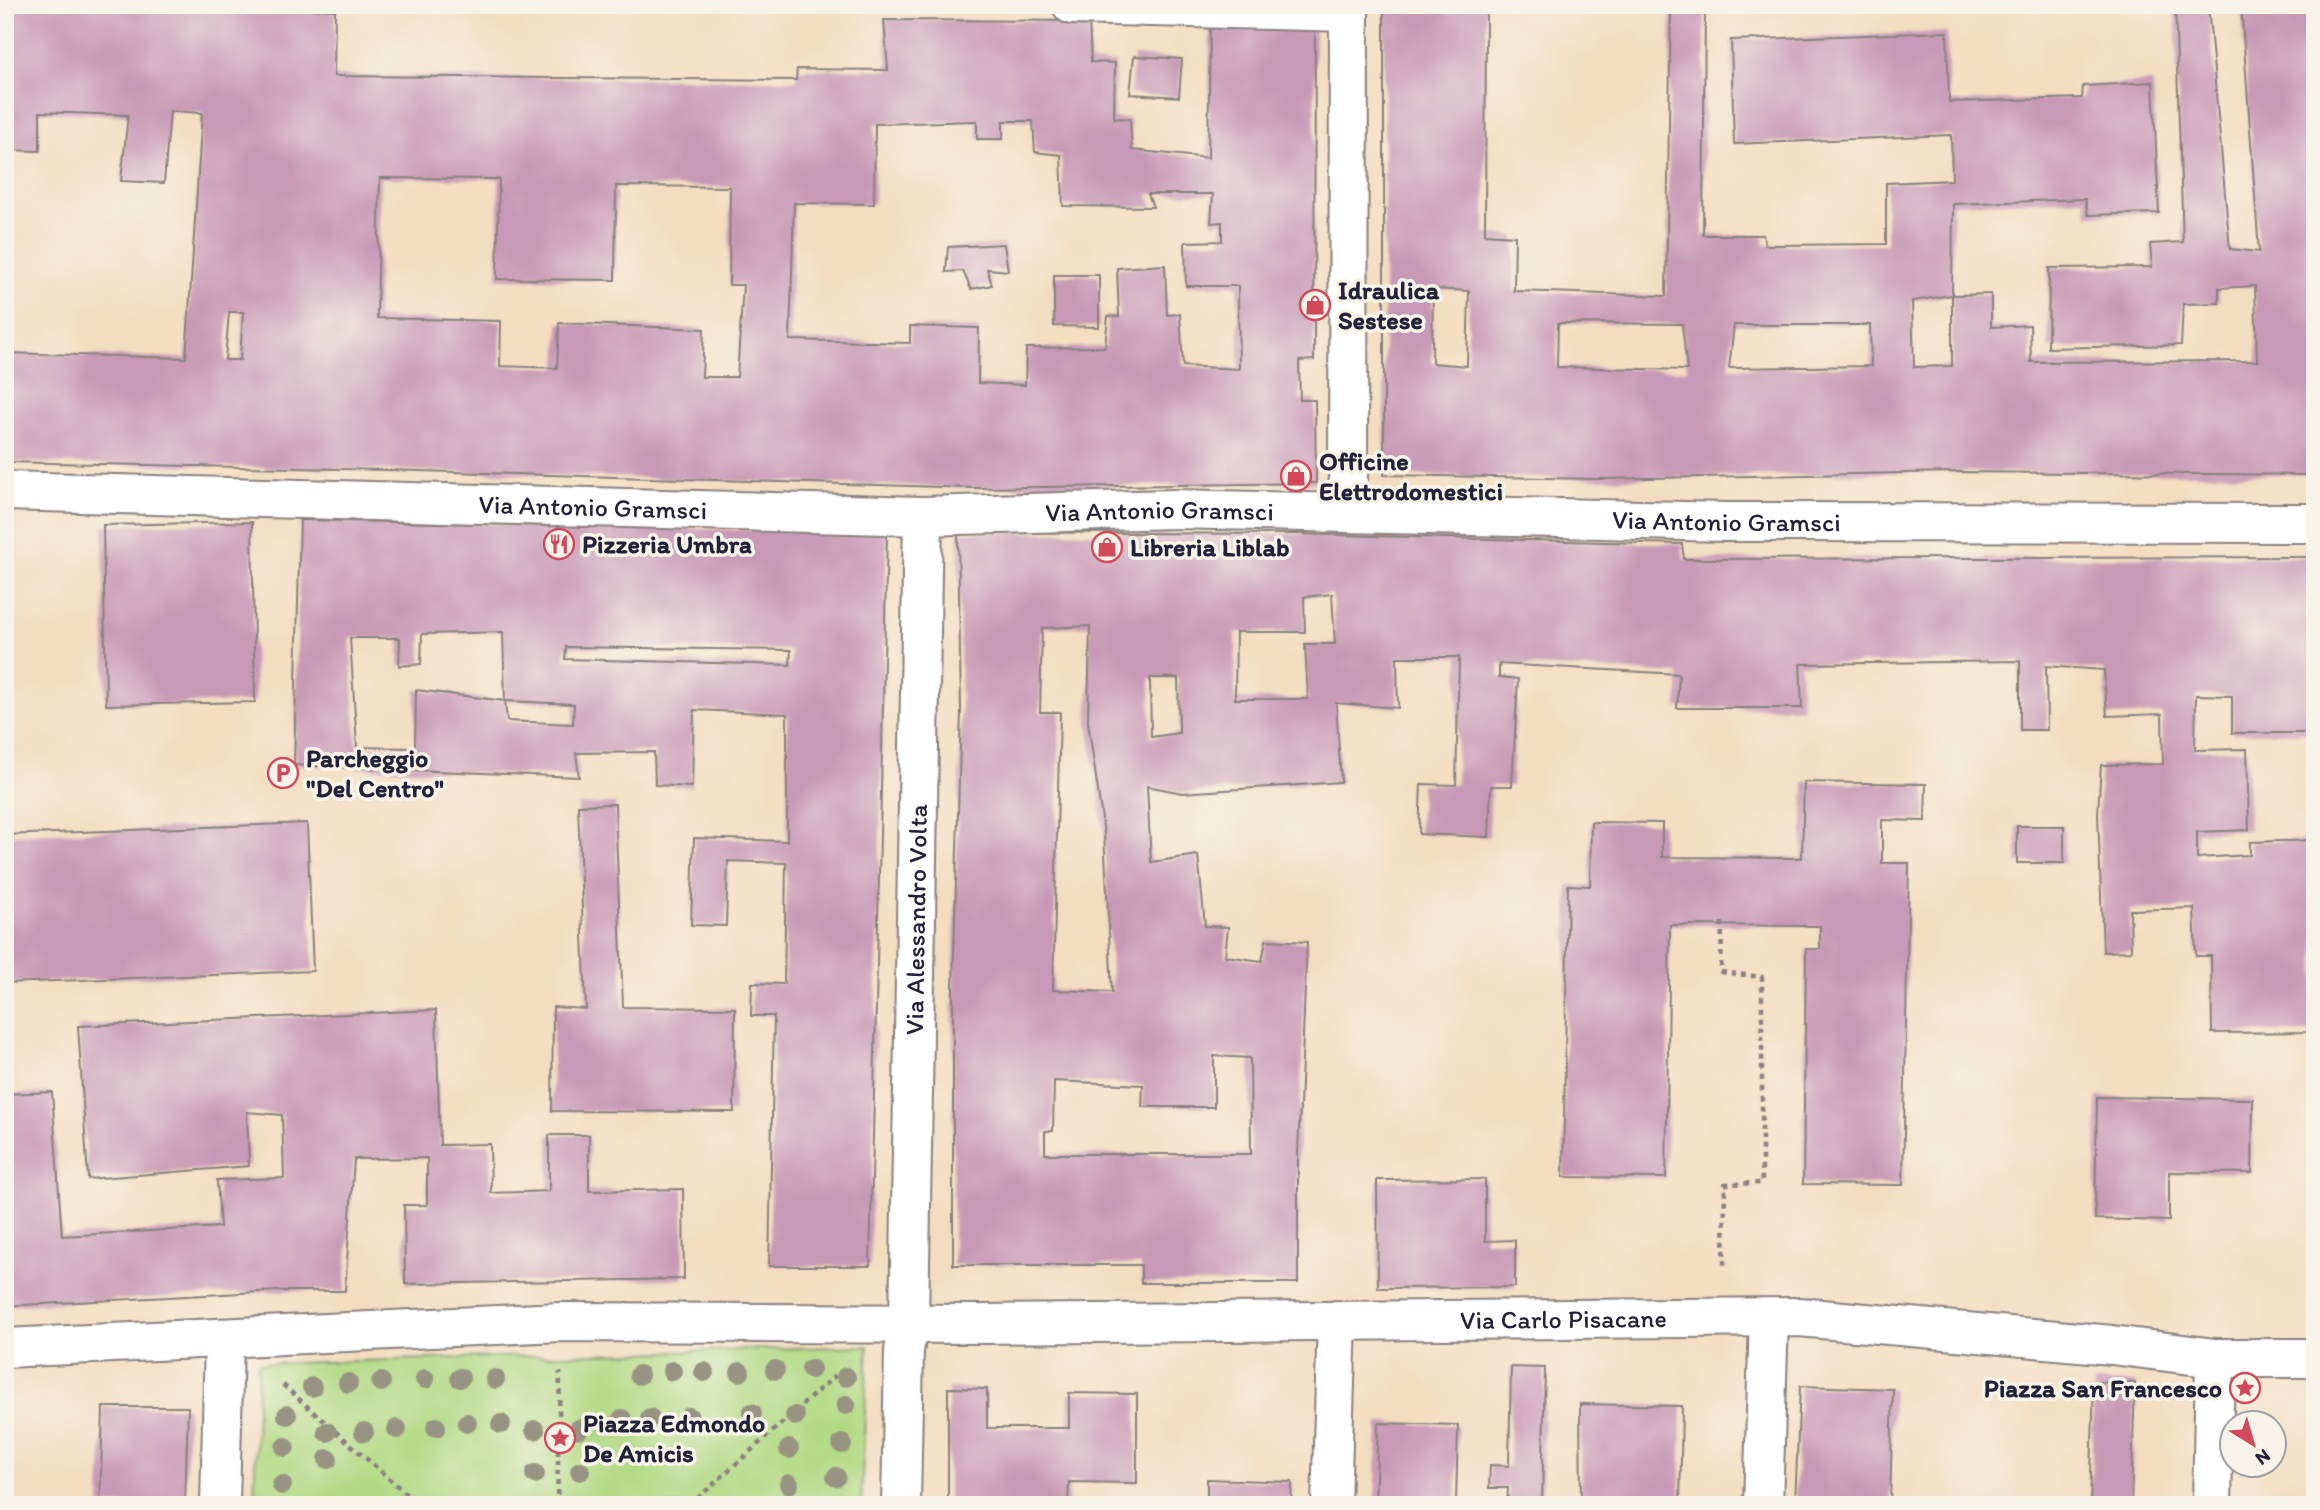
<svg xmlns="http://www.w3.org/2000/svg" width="2320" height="1510" font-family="Itim,sans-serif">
	<rect width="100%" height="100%" fill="#f7f3e8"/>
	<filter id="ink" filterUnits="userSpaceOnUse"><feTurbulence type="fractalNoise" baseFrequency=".0143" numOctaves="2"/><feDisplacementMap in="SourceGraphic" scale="14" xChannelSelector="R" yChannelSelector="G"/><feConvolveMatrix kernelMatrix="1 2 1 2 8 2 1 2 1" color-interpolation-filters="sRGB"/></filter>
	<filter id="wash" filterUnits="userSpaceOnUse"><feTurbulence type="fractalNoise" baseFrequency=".00686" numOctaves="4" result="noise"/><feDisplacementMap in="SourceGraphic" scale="28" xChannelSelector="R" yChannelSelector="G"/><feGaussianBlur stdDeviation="1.57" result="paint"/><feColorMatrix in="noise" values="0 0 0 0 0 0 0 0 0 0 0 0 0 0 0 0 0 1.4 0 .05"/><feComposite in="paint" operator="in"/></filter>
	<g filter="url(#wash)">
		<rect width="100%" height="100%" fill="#f3ddc0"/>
		<path fill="#b2da85" stroke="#6a7e60" stroke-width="2" d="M868,1346L861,1505H254L258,1364Z"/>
		<g id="blocks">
			<g fill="#c799b6" fill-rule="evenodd">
				<path d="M5,5H206L335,10L334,76L796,80L797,69L888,70L884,20L1089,21L1091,62L1115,63L1114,118L1130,119L1132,150L1208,158L1210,24L1315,26L1314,360L1299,361L1300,400H1315L1316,483L974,488L387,470L5,462V353L186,358L202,113L170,111L164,183L121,181L128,115L40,112V151L5,150ZM977,121V139H1003V121H1033L1035,152L1061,155L1063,206L1153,207L1148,194H1213L1211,223L1222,222V241L1185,242L1186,286H1238L1239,369L1183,366L1180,314L1167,315L1165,265L1117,268L1119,317L1108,316L1105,347L1026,348L1025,385L978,383L979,328L910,326V343L790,340L794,203L874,204L875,124ZM380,178L499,179L497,279L615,280L616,186L730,187L729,285H743L737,377H702L704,329L559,323L557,368L500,366L501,321L377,318ZM229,312H243L240,360H225Z"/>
				<path d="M1384,5H1486L1485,234L1515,236L1514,291L1666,296L1671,5H1705L1703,235H1763L1765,245L1886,244V183L1952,180L1951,135L1734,144L1731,40L1947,32L1949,102L2082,98L2083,86L2153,82L2159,213L2088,215L2085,199L1953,204L1952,295L1991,294V327L2030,325L2031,362L2257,361L2255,286L2219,288V303L2183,304L2181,345L2048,348L2049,268L2152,267L2150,244L2183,242L2175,5H2208L2230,249L2259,252L2241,5H2315V475L1954,472L1599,479L1384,475ZM1433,289L1469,291L1467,366L1432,363ZM1952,295V366L1914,367L1912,301ZM1558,323L1682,324L1687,370L1557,367ZM1734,325H1870L1871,366L1729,368Z"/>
				<path d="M1134,56L1182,59L1179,97L1130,94Z"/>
				<path d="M1004,244L1008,271L987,269L992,285L971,289L963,271L946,272L948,247Z"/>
				<path d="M1054,275H1099V327L1054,326Z"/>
				<path d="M300,520L887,533L870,1266H769L774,1016H751L752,983L784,984L786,863L728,861L726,926L691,925L694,838L787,841V714L694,710L692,787L655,785L654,752L576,753L579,777L294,765ZM503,632L505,701L574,704L573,724L507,721L505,701L416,690L415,748L357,747L350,638H400L399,666L421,664L422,634ZM566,647L791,650L790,665L565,659Z"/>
				<path d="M252,522L255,702L106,705L103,525Z"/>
				<path d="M958,532L1297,534L1682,544L1684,559L2315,557V733H2232V696L2196,695L2195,750L2247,749L2249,830L2197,832V858L2250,855V842L2315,840V1032L2212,1033L2211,956H2196L2194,908L2130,910L2131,951L2103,952L2098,813L2101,765L2163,764L2162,714L2107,716L2104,670L2046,666L2047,730H2020V661L1800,664L1802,708H1677L1679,674L1499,664V677L1518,679L1512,786H1491L1489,837L1419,834L1421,784L1456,785L1459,657H1397L1398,708L1336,703L1341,782L1182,793L1147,786L1151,862L1198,855L1205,926L1228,927L1225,956L1262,961L1266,940L1307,942L1298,1154V1283H1141V1265H953V988L961,710ZM1332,594L1335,644H1305L1308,699H1235L1236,632H1305L1304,597ZM1090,626L1088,722L1104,833L1112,992L1053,990L1060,712H1040L1042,628ZM1150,678H1178L1179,733L1151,737ZM1214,1056L1250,1058L1251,1154H1045V1131H1053L1054,1081L1143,1085L1142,1107H1214Z"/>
				<path d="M1804,782L1926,784L1925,821L1882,820V863H1909L1903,1185L1803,1184L1806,949H1820V926L1670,925L1666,1178L1563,1177L1568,885L1590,886L1591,822L1662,823V857L1802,858Z"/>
				<path d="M615,804L623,1007L735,1008L734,1112L552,1111L553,1007L586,1009L578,805Z"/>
				<path d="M307,823L313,971L5,983V835Z"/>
				<rect x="2017" y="826" width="47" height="37"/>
				<path d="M436,1010L440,1145L490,1144L491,1193L549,1191V1135H589V1191L683,1189L684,1279L405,1284L404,1205H427V1158L354,1159L345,1291H280L5,1306V1094L52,1092L62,1236L220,1227L217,1180L284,1178L282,1115L247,1112L249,1166L88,1179L78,1026Z"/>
				<path d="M2097,1097L2253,1099L2252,1173L2169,1172V1221L2095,1219Z"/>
				<path d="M1485,1179V1241L1515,1240V1287L1378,1288L1377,1180Z"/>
				<path d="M1511,1367L1545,1368L1542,1505H1507L1508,1488H1489L1490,1465L1509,1466Z"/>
				<path d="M2094,1382L2135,1383L2131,1505H2090Z"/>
				<path d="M1800,1386L1893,1389L1890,1505H1795Z"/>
				<path d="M948,1388L987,1389V1428H1069V1393L1137,1394V1483L1069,1482L1068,1505H948Z"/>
				<path d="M1580,1404L1682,1406L1680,1505H1581Z"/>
				<path d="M103,1407H188L185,1505H100Z"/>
				<path d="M1378,1423L1458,1425L1456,1505H1375Z"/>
				<path d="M1207,1479L1292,1482L1291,1505H1207Z"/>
			</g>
		</g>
	</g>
	<g filter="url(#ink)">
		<use href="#blocks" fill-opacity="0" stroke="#8a807e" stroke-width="2"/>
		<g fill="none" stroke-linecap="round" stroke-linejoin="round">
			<g stroke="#8a807e" stroke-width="42">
				<g id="street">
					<path d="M1072,5L1349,12"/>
					<path d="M1349,5L1348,498L1358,512"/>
					<path id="s1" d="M5,491L923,516L1174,509L1725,522L2315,523"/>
					<path id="s2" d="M5,1348L561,1322L982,1324L1799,1317L2112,1345L2215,1358H2315"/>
					<path d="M220,1505L224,1339"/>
					<path id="s3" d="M901,1505L904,1351L909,1322L923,516"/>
					<path d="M1331,1505L1337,1320"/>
					<path d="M1763,1505L1769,1318"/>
					<path d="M2212,1505L2215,1358"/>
				</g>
			</g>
			<g stroke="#8a807e" stroke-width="4.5" stroke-dasharray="5 5" stroke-linecap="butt">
				<path d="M1722,922L1721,972L1762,977V1183L1725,1184L1724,1267"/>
				<path d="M283,1385L419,1505"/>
				<path d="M557,1505L560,1372"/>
				<path d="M690,1505L838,1373"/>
			</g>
			<use href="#street" stroke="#fff" stroke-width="38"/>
		</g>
		<g fill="#989483">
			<circle cx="811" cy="1369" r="10"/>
			<circle cx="775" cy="1370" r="10"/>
			<circle cx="672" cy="1371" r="10"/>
			<circle cx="704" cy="1372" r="10"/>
			<circle cx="740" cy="1372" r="10"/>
			<circle cx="639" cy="1375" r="10"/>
			<circle cx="846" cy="1377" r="10"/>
			<circle cx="460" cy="1378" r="10"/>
			<circle cx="425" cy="1379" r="10"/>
			<circle cx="495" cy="1379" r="10"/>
			<circle cx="381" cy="1382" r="10"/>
			<circle cx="348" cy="1383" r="10"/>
			<circle cx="312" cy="1387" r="10"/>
			<circle cx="846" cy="1405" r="10"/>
			<circle cx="752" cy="1413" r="10"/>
			<circle cx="287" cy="1415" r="10"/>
			<circle cx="795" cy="1416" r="10"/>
			<circle cx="689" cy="1417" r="10"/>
			<circle cx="650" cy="1418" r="10"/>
			<circle cx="622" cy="1419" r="10"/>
			<circle cx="467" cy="1423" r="10"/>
			<circle cx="501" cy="1424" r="10"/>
			<circle cx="436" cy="1427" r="10"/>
			<circle cx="397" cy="1429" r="10"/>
			<circle cx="579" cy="1429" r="10"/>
			<circle cx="535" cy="1430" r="10"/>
			<circle cx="327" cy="1432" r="10"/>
			<circle cx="364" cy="1432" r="10"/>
			<circle cx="842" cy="1444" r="10"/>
			<circle cx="285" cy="1447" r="10"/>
			<circle cx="789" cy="1449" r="10"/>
			<circle cx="328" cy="1459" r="10"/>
			<circle cx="580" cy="1471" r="10"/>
			<circle cx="535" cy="1474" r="10"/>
			<circle cx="836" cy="1477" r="10"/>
			<circle cx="789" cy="1484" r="10"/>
			<circle cx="282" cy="1485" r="10"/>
		</g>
	</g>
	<defs>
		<g id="shop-ring" transform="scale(1.575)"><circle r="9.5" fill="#f7f3e8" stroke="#d1495b" stroke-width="1.5"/><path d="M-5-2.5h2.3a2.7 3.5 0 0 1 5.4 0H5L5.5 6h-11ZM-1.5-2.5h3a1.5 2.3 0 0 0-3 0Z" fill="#d1495b"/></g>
		<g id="restaurant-ring" transform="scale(1.575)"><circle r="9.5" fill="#f7f3e8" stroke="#d1495b" stroke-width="1.5"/><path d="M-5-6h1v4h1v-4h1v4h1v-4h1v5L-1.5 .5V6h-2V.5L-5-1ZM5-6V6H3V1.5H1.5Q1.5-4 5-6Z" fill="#d1495b"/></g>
		<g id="parking-ring" transform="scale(1.575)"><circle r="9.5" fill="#f7f3e8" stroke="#d1495b" stroke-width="1.5"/><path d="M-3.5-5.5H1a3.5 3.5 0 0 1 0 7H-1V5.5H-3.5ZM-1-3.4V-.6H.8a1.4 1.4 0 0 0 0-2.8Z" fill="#d1495b"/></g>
		<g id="sight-ring" transform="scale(1.575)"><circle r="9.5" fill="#f7f3e8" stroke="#d1495b" stroke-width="1.5"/><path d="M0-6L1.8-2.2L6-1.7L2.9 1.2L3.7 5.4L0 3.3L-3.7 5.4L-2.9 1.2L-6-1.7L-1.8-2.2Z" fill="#d1495b"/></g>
	</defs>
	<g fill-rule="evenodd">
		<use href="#shop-ring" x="1315" y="305"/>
		<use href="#shop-ring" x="1296" y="476"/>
		<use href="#restaurant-ring" x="559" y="544"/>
		<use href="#shop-ring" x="1107" y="547"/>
		<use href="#parking-ring" x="283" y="773"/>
		<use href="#sight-ring" x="2245" y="1388"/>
		<use href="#sight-ring" x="560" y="1438"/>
	</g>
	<g text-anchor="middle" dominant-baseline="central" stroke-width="7" stroke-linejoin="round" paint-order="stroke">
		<g font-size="26" font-weight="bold" fill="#22223b" stroke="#f7f3e8" text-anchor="start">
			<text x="1338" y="290">Idraulica<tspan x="1338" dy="30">Sestese</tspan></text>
			<text x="1319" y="461">Officine<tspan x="1319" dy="30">Elettrodomestici</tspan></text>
			<text x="582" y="544">Pizzeria Umbra</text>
			<text x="1130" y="547">Libreria Liblab</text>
			<text x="306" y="758">Parcheggio<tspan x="306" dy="30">"Del Centro"</tspan></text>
			<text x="2222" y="1388" text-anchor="end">Piazza San Francesco</text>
			<text x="583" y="1423">Piazza Edmondo<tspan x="583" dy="30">De Amicis</tspan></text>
		</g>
		<g font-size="26" fill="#22223b" stroke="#f7f3e8">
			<text stroke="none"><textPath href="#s1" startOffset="588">Via Antonio Gramsci</textPath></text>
			<text stroke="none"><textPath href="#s1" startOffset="1155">Via Antonio Gramsci</textPath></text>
			<text stroke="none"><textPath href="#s1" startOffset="1722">Via Antonio Gramsci</textPath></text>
			<text stroke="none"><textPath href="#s3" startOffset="586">Via Alessandro Volta</textPath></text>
			<text stroke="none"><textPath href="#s2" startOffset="1559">Via Carlo Pisacane</textPath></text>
		</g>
	</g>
	<rect width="2320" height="1510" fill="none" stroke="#f7f3e8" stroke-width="28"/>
	<g transform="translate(2253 1444) rotate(143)"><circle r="33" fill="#f7f3e8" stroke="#a29fa3" stroke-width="2"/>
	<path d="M0-5L12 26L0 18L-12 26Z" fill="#d1495b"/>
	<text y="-10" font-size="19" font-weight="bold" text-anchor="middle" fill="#22223b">N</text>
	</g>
</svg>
